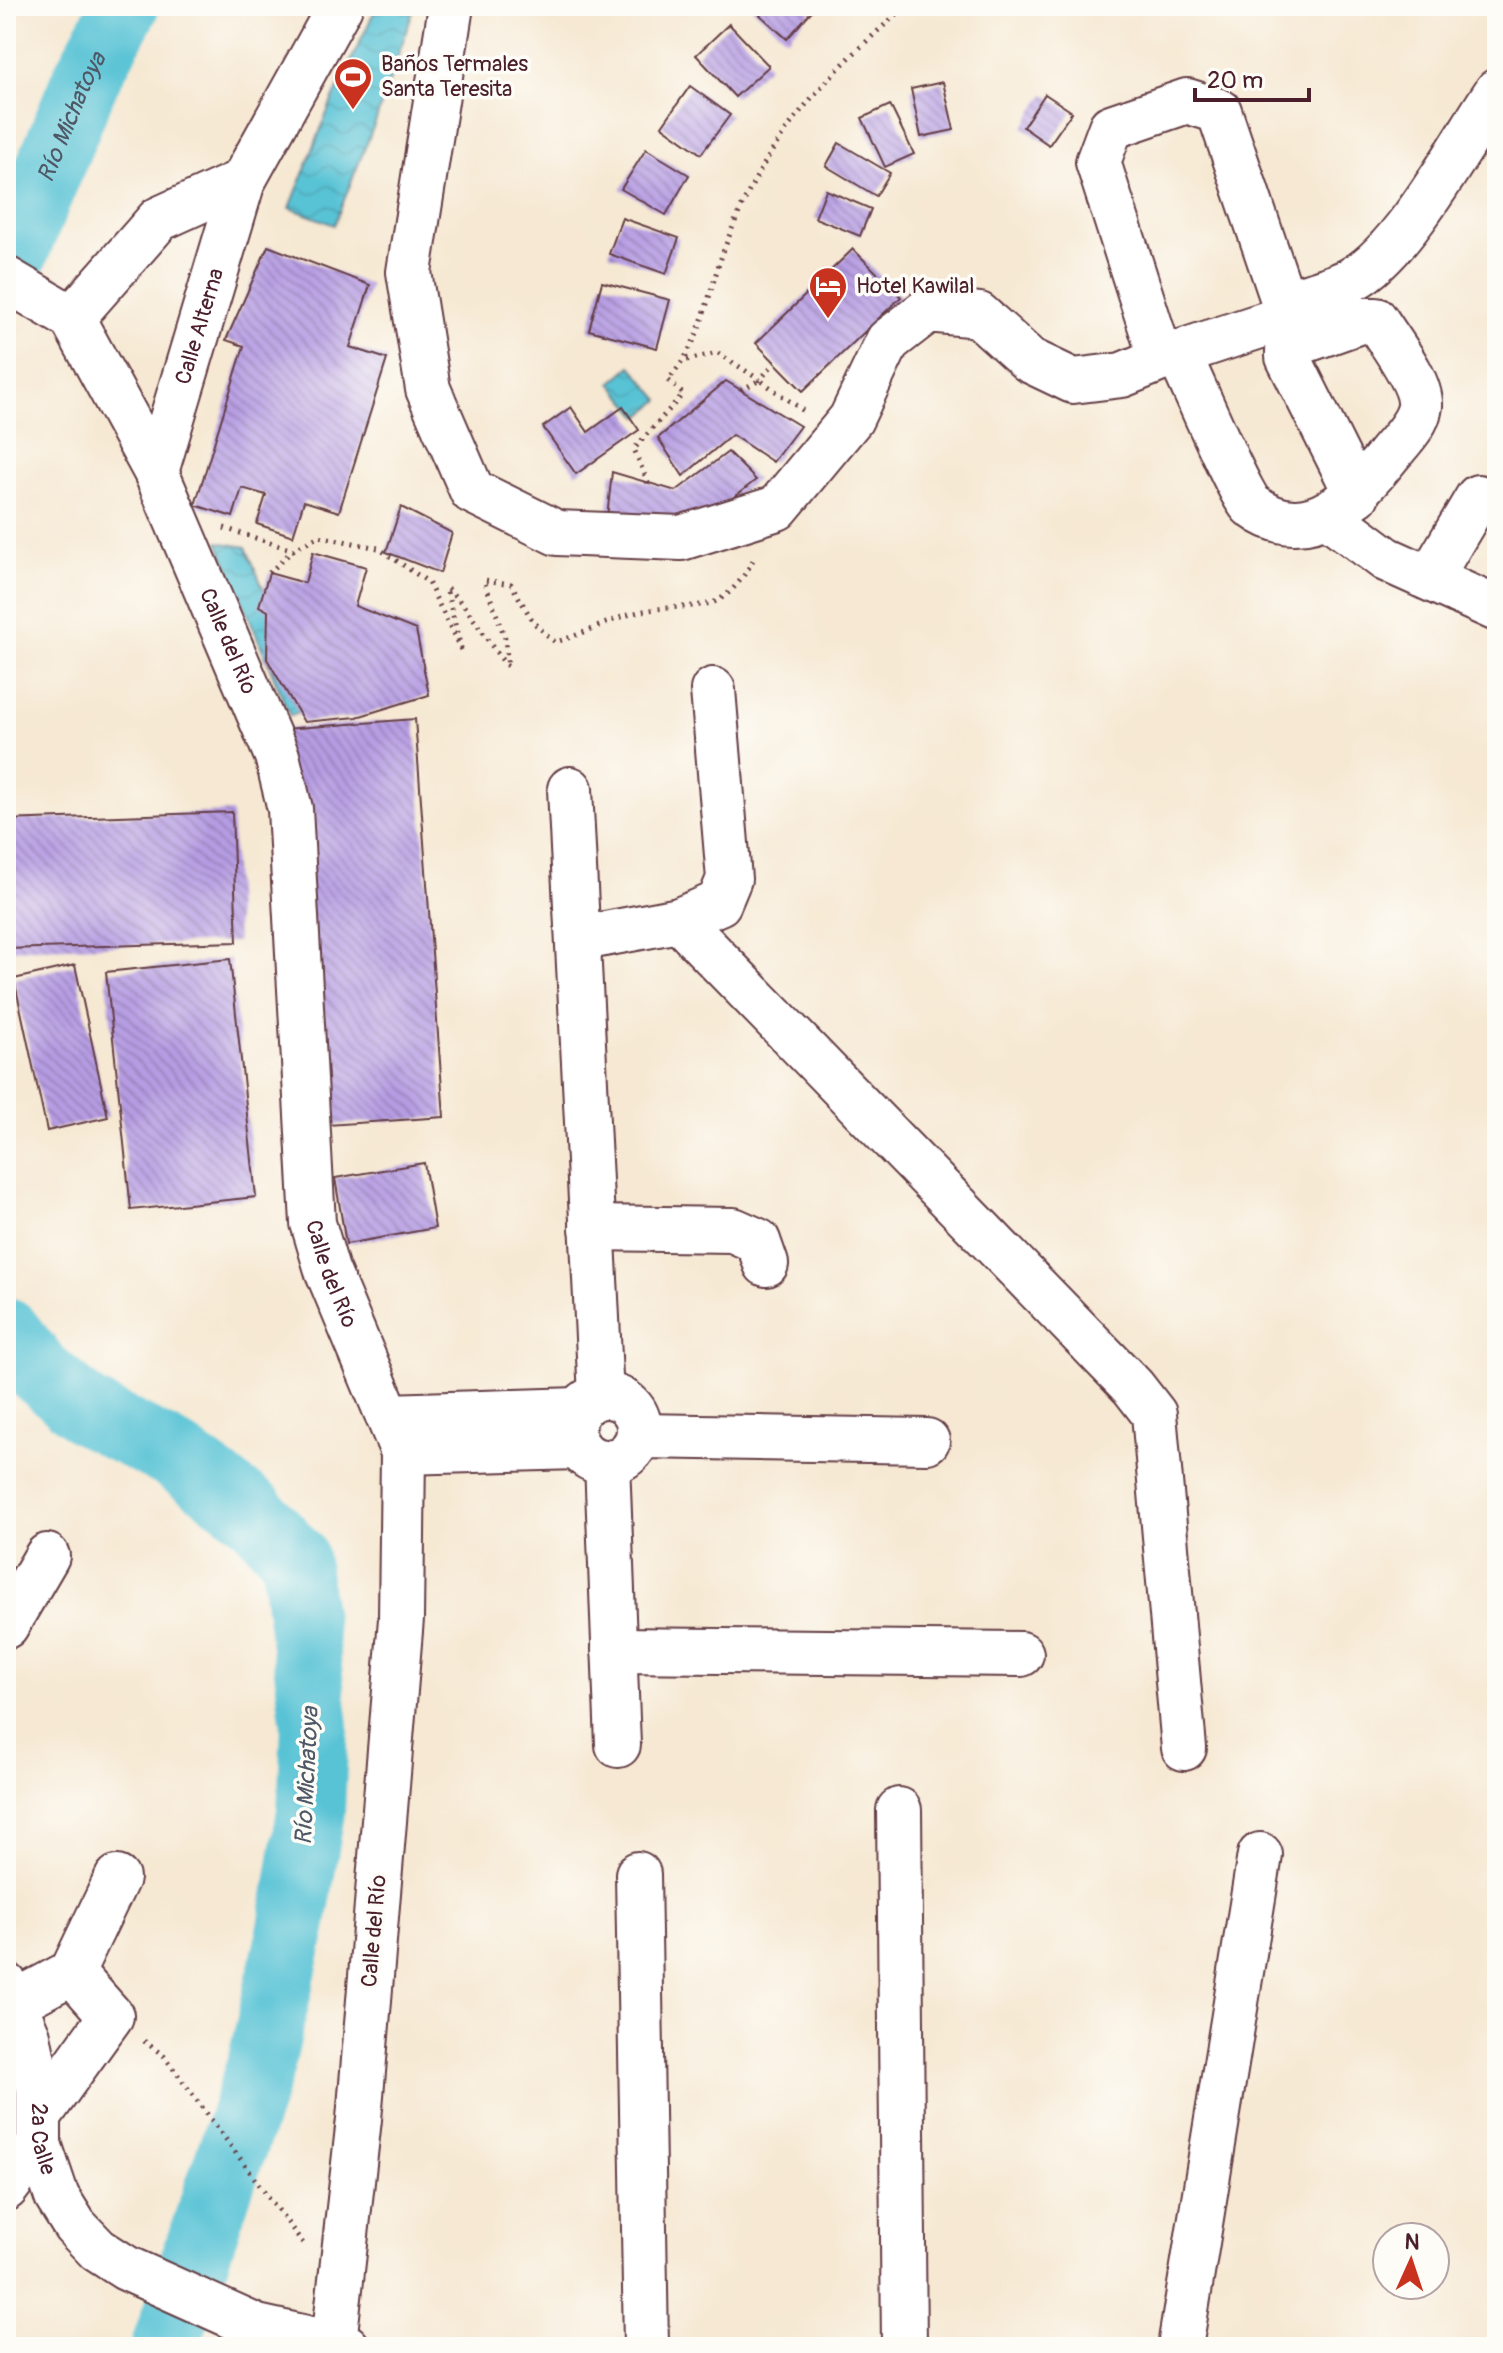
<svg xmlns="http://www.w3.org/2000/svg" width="1503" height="2353" font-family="Pangolin,sans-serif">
	<defs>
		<pattern id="water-waves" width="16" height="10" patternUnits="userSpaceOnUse" patternTransform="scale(2)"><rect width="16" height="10" fill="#59c3d5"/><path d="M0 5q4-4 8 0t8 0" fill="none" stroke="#4fa7b7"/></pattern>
		<pattern id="building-back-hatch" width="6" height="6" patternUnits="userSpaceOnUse" patternTransform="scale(2)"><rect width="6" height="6" fill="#b69ce3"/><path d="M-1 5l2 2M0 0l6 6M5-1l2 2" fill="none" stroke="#967fb8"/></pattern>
	</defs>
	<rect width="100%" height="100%" fill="#fdfcf7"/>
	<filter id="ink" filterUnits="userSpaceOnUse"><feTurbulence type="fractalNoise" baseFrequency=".0125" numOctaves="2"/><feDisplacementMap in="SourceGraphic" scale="16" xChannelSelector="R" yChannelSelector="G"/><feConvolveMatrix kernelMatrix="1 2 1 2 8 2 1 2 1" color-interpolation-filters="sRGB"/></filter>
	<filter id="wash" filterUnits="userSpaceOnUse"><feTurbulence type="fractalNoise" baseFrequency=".006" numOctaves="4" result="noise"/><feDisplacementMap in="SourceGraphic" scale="32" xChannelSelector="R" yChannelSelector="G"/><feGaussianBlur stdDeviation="1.8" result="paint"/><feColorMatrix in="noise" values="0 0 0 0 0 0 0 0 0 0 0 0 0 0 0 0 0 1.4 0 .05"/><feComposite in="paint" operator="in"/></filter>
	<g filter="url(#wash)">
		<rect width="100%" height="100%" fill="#f6e8d2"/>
		<g fill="url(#water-waves)" stroke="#527180" stroke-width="2">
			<path d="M377,6H415L376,120L334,225L290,208L331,103Z"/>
			<path d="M631,366L660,400L640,417L611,383Z"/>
			<path d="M218,542L246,547L312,706L290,716Z"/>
		</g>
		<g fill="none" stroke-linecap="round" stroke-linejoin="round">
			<g stroke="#59c3d5" stroke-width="68">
				<path id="s1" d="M6,274L85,81L125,6"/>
				<path d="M6,1331L37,1370L87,1412L174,1456L254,1513L294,1557L315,1726L311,1811L292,1928L261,2064L165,2347"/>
			</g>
		</g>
		<g id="blocks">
			<g fill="url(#building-back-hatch)">
				<path d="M750,6H816L787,39Z"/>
				<path d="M729,24L769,66L735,97L696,55Z"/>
				<path d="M943,82L954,130L921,137L911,89Z"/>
				<path d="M690,86L730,115L701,154L662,126Z"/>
				<path d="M1045,94L1072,112L1049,145L1023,127Z"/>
				<path d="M890,105L914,154L885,167L862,118Z"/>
				<path d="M839,143L890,173L876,196L826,166Z"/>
				<path d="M646,149L689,175L666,215L621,189Z"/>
				<path d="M826,190L871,209L860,236L815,218Z"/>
				<path d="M622,218L679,238L666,274L609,254Z"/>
				<path d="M268,246L370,285L350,347L387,359L339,512L304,501L293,536L257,524L266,495L242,488L233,517L195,505L244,346L226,340Z"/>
				<path d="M853,249L901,297L803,391L756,343Z"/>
				<path d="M602,282L670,300L657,348L589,330Z"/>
				<path d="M726,381L800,426L773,462L732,435L683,476L658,438Z"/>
				<path d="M571,407L588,432L623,407L639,430L576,474L543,427Z"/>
				<path d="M728,452L756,480L697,526L607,517L612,472L676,491Z"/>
				<path d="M401,507L452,533L440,573L386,552Z"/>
				<path d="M313,552L366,567L355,606L416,630L429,695L357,717L304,722L267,659L268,611L259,606L269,573L305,583Z"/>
				<path d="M415,719L444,1117L313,1126L284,729Z"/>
				<path d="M232,812L237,942L6,949V820Z"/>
				<path d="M230,959L256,1197L131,1210L106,972Z"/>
				<path d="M75,965L108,1117L47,1131L14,979Z"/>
				<path d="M424,1163L435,1228L346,1244L335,1178Z"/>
			</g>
		</g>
	</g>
	<g filter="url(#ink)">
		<use href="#blocks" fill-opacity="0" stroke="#643d44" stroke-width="2"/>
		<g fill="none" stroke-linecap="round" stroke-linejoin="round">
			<g stroke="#643d44" stroke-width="48">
				<g id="minor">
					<path d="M451,6L409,272L428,389L472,491L557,533L681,538L777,508L851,419L888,341L928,310L979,315L1029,360L1073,381L1122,375L1161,359L1098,162L1111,127L1187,101L1219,111L1284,303L1278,320L1178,353C1189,375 1241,498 1252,506C1311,550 1357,494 1391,452C1402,439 1418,423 1420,406C1422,382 1389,341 1376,320H1363L1295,344L1288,351V357L1357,495"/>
					<path d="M1284,303C1306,295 1334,290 1354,278C1405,250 1462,142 1497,91"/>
					<path d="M72,318L159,219L243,181"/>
					<path id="s2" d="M156,472L243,181L340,6"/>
					<path d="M1327,515L1386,559L1497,609"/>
					<path d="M1430,578L1478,497"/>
					<path d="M570,789L601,1396"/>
					<path d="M679,920L1133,1387L1154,1414L1184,1748"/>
					<path d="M578,939L679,920L719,903L729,879L713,690"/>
					<path d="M592,1228L733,1230L758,1241L766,1264"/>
					<circle cx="606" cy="1429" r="33"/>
					<path d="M388,1416L578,1410"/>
					<path d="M640,1436L927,1441"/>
					<path d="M403,1452L578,1447"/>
					<path d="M607,1462L618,1745"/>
					<path d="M6,1626L47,1556"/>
					<path d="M614,1650L1021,1654"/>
					<path d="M899,1810L904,2347"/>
					<path d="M638,1874L646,2347"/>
					<path d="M14,2003L72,1972L117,1878"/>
					<path d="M39,2116L111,2016L72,1972"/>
					<path d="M6,2188L39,2144"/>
					<path d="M1180,2347L1260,1855"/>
				</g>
			</g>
			<g stroke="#643d44" stroke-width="48">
				<g id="major">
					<path id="s3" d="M6,279L72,318L156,472L277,756L290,809L313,1223L327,1270L403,1452L401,1619L359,2119L334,2342"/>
					<path id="s4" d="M6,1985L28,2036L39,2090V2144L57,2197L75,2226L98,2250L126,2268L257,2327L347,2347"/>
				</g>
			</g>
			<g stroke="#643d44" stroke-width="5" stroke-dasharray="2 6" stroke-linecap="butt">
				<path d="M687,360L718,353L760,380L775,362"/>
				<path d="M741,390L760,380L805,412"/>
				<path d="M648,483L634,449L683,394L668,380C703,342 707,294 725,247C763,144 816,85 897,14"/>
				<path d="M224,528L293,550L319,536L378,548L428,582L462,652L446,588C473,610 485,641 508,667L505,638L484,580L511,584L534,623L555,642C582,635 605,622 631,614C657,606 685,609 711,603C729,598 745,576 753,560"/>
				<path d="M269,573L292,551"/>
				<path d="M144,2041L164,2056L305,2246"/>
			</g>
			<use href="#minor" stroke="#fff" stroke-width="44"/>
			<use href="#major" stroke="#fff" stroke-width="44"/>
		</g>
	</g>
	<defs>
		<g id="stadium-pin" transform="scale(2)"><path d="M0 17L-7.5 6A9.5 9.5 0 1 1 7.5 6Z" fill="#c8321e" stroke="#fdfcf7"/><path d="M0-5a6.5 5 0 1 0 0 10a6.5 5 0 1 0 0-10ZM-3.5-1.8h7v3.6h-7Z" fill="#fff"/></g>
		<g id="hotel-pin" transform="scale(2)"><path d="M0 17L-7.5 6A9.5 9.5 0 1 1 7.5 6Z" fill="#c8321e" stroke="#fdfcf7"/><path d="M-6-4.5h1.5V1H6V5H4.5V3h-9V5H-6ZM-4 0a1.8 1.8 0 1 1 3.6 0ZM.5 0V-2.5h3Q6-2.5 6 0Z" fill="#fff"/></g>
	</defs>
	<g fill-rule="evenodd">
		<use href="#stadium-pin" x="353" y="77"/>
		<use href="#hotel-pin" x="828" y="286"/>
	</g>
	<g text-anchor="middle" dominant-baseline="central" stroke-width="7" stroke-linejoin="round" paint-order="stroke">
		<g font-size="22" fill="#4a1f2b" stroke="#fdfcf7" text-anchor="start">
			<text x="381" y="64">Baños Termales<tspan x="381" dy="25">Santa Teresita</tspan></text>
			<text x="856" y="286">Hotel Kawilal</text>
		</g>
		<g font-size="22" fill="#4a1f2b" stroke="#fdfcf7">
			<text stroke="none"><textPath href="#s2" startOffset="152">Calle Alterna</textPath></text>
			<text stroke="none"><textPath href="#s3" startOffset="436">Calle del Río</textPath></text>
			<text stroke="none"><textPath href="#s3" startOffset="1084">Calle del Río</textPath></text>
			<text transform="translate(374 1931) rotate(-85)">Calle del Río</text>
			<text stroke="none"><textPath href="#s4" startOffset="160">2a Calle</textPath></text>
		</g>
		<g font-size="24" font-style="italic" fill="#4f5866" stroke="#fdfcf7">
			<text stroke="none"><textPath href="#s1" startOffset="170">Río Michatoya</textPath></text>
			<text transform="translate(307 1776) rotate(-87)">Río Michatoya</text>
		</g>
	</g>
	<rect width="1503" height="2353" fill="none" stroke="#fdfcf7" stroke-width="32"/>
	<g transform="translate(1411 2261) rotate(3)"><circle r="38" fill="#fdfcf7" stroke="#b5a4a5" stroke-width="2"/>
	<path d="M0-6L14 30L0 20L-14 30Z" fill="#c8321e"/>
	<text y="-12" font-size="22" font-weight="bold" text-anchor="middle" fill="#4a1f2b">N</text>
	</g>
	<path d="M1195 88v12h114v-12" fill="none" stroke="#4a1f2b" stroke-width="4"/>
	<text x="1207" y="88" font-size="24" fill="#4a1f2b" stroke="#fdfcf7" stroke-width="6" paint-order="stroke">20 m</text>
</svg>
